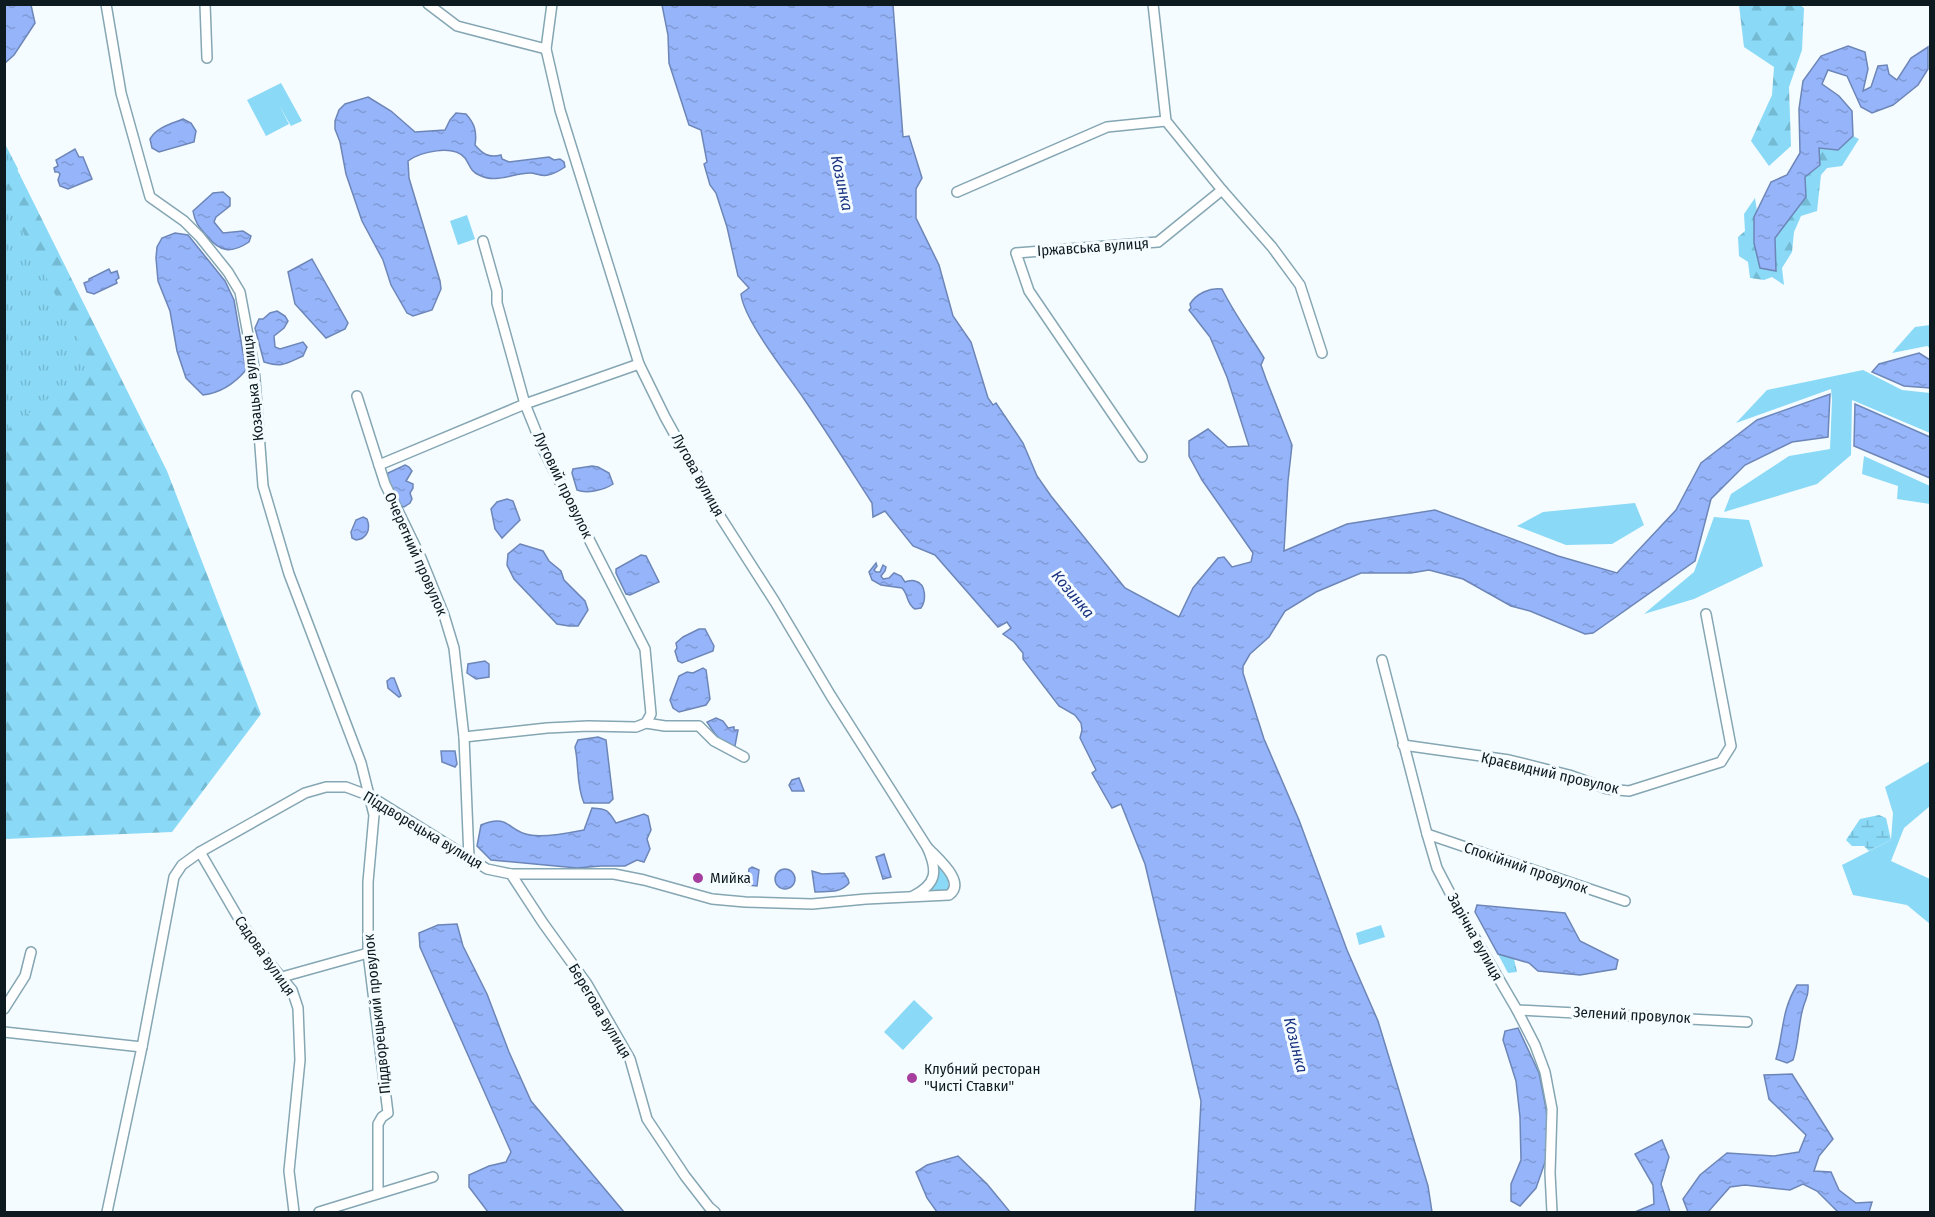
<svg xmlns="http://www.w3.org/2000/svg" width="1935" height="1217" font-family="'Fira Sans Condensed',sans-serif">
	<defs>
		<pattern id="forest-firs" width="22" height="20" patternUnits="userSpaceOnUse" patternTransform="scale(1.5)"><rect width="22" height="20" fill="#89d9f7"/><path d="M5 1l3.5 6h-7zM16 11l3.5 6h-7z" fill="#75bad3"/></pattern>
		<pattern id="wetland-marsh" width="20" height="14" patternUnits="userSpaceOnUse" patternTransform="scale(1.5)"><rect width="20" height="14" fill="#89d9f7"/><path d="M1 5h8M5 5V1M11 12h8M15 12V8" fill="none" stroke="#75bad3"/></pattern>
		<pattern id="park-tufts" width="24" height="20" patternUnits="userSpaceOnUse" patternTransform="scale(1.5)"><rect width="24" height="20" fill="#89d9f7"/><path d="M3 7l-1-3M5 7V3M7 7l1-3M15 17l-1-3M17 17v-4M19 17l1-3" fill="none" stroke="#75bad3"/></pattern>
		<pattern id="water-ripples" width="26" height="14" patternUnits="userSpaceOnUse" patternTransform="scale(1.5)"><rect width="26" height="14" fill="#96b4f9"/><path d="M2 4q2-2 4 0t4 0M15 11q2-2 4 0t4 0" fill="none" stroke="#809ad5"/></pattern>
	</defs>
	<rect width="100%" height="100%" fill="#f5fcff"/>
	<g fill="#89d9f7">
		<path d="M281,83L302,121L291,126L279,105L289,124L266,136L247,100Z"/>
		<path d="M467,215L475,239L458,245L450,221Z"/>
		<path d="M1930,325V348L1927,346L1892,353L1915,327Z"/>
		<path d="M1863,370L1902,390L1930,393V433L1852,400L1851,455L1817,484L1724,512L1731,494L1789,456L1830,449L1832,400L1831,389L1736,423L1767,390Z"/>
		<path d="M1864,456L1930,486V504L1897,499L1898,486L1862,474Z"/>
		<path d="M1635,503L1644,525L1612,544L1566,545L1517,526L1543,512Z"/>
		<path d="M1714,517L1749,520L1763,566L1694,599L1644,614L1694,572Z"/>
		<path d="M1930,761V806L1904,828L1891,861L1930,879V924L1907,905L1853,895L1842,865L1891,840L1893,813L1885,787Z"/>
		<path d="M939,865L948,880V890L946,893L924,894C936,887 940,879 939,865Z"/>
		<path d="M1381,925L1385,937L1359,945L1356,933Z"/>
		<path d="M914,1000L933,1018L903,1050L884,1032Z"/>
	</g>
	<g fill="url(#forest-firs)">
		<path d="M1739,5H1800L1804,8L1802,50L1789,87L1791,146L1769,166L1751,141L1772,95L1774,67L1744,47Z"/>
		<path d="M1853,136L1859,139L1842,166L1827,168L1821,175L1817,211L1801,216L1794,232L1792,252L1782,268L1784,285L1772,277L1764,280L1750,278L1748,262L1739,256L1738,237L1745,231L1744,214L1755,198L1757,211L1754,217L1775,238L1806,197L1805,176L1819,147L1838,150Z"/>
		<path d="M4,143L167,471L261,714L172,832L5,839Z"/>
	</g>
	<path fill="url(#wetland-marsh)" d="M1879,815L1886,818L1891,840L1869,851L1864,846H1852L1846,840L1860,819Z"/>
	<g fill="url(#park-tufts)">
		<path d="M4,142L18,169L5,189H4Z"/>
		<path d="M4,195L92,366L5,431H4Z"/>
		<path d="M1498,954L1514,959L1517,972L1508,973Z"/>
	</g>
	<g fill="url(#water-ripples)" stroke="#6d86b8" stroke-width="1.5">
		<path d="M5,4L31,5L35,23L14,55L5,63Z"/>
		<path d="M662,5H893L903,137L909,136L922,178L916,189V218L939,265L953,316L971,342L988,398L993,405L996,403L1023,443L1037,476L1051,496L1125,588L1179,617L1193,588L1218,558L1224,557L1232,567L1251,562L1253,553L1202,480L1189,456V441L1208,429L1228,447L1249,446L1227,377L1210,337L1189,310L1191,308L1190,304C1196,294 1210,287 1222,289C1234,313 1250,335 1264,358L1261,365L1266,379L1292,445L1288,481L1284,551L1347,524L1435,510L1558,556L1617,573L1676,510L1701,463L1757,420L1830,394L1828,437L1792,442L1745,465L1711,499L1695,561L1593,633L1585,634L1530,611L1511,606L1463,579L1429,570L1411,573H1361L1316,592L1285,611L1269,637L1250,654L1243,666V673L1264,739L1299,820L1347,950L1378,1021L1428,1186L1432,1212H1195L1201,1101L1145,864L1121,804L1112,808L1092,773L1096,770L1080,738L1082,730L1081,723L1075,715L1059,706L1023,659V653L1014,642L1003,634L1011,628L1007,622L998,627L935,555L913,546L885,511L873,517L872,503C850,469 828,434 804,399C788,375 744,321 741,294L749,288L738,276L727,227L716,193L710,185L704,164L707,162L701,130L689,125L669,63L668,35Z"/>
		<path d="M1848,46L1865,52L1868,69L1863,91L1871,87L1878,66L1887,65L1889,74L1897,80L1911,58L1928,47V69L1918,85L1893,105L1872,113L1861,107L1847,76L1828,70L1822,84L1839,96L1852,111L1853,136L1838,150L1819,148L1820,165L1805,177L1806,197L1775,238L1776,271L1760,268L1754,243V217L1771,182L1787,175L1800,153L1799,109L1803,81L1821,56Z"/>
		<path d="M368,97L391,111L415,132L445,130L450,120L456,113L466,114C475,124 477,132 475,145C483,154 488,158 501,155L502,159L509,162L549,157L554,160L560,159L564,162L565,167C559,171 554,174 548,175C542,177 536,173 530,173C513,173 496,184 479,175C470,171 470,165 465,158C453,144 420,152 408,161L409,178L440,281L441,289L432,310L413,316L407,313L391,285L383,260L362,221L346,174L340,142L335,129V121L339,110L345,104Z"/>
		<path d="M183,119L191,123L196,131L194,142L159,152L152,148L150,139C157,127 171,124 183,119Z"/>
		<path d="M75,149L79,157H83L92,179L68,189L60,186L58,180L60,174L58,172H55L54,168L58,166L56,160Z"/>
		<path d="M223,192L230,198V206L216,217L214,222L223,233L243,231L251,236L249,242C231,254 220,252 207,236C199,227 195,223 193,211L213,193Z"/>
		<path d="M175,233L188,235L225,281L234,300L246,370C235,383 220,393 203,395L186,378L177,351L170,311L158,281L156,258L157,247L162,238Z"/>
		<path d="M312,259L348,323L345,329L326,338L295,304L288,272Z"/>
		<path d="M109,269L111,273L117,271L119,278L116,280L117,283L94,294L87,292L84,283L89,281V279Z"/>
		<path d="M277,311L285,316L288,321L284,328L274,336L275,347L280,349L303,342L307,347L303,356C287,363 282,368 264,362L255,328L259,319H263L270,313Z"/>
		<path d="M1919,353L1930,360V388L1904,386L1872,372L1879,364Z"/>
		<path d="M1855,404L1930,437V478L1854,446Z"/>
		<path d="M405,465L409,467L412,471L406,481L413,484V488L410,493L412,499L410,503L404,507L401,506L387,477L388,473Z"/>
		<path d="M592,466L598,467L609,473L613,484C604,490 587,494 577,490L572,473L573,469Z"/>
		<path d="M507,499L513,501L520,520L502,538L495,529L491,509L497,502Z"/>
		<path d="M363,517L367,519C371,529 367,539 356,540L352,538L351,532L356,520Z"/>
		<path d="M520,544L543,551L549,561L561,571L564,580L585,601L588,610L578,626H569L557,624L514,579L507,565L508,554Z"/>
		<path d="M641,555L646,556L659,582L630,595L626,594L616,573V569Z"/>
		<path d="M876,563L877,566L874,570L876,572H880L883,565L886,567L885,571L881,576L883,579L889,578L894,573L901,576L905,582C907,581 913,580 915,581C927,584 926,601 921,608L915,609C906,604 909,595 902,588L881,585L872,580L869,572Z"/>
		<path d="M699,629H705L714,646L713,651L682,663L678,661L675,651L677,648L676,643L683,637Z"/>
		<path d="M485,661L489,664V677L476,679L467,673L468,664Z"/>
		<path d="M703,668L706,670L710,699L706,705L679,712L673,708L670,700L679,676L687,672L693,673Z"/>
		<path d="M391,678H394L401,696L399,697L388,688L387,681Z"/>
		<path d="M716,718L723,721L728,728L734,727V730H738L735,746C721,745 714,733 707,722Z"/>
		<path d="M598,737L606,740L613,799L609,803H584C576,785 579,764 575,747L578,740Z"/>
		<path d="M441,751H455L457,764L455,767L442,762Z"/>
		<path d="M799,778L804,791H792L789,785L792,780Z"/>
		<path d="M592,808C608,809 608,810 616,823L644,814L648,816L651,830L647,839L650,849L644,862L637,860L625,866H601L577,868L491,860L477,846L481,825C510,813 508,832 530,835C545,838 569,833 584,830Z"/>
		<path d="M884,854L891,877L883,879L876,857Z"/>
		<path d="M752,867L759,870L757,886L747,885L749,869Z"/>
		<circle cx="785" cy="879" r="10"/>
		<path d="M812,871L822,874L844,873L848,879L849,883C840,894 827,891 815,892Z"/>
		<path d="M1477,905L1565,913L1580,941L1618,960L1616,969L1580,975L1538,971L1529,963L1498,954L1475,912Z"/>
		<path d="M457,924L463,946L487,994L509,1052L531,1101L624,1212H488L469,1187V1175L489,1166L506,1162L511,1152L420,947L419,933L438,925Z"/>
		<path d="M1797,985H1808C1809,997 1806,997 1803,1008C1798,1025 1799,1043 1793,1060L1787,1063L1776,1059C1784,1031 1781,1011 1797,985Z"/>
		<path d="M1518,1028L1539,1073L1546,1108L1550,1148L1536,1188L1520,1206L1511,1201V1184L1521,1160L1520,1117L1516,1081L1503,1040L1505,1031Z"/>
		<path d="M1792,1074L1833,1139L1819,1156L1814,1171L1831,1172L1839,1190L1856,1203L1872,1202L1869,1212H1838L1817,1191L1803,1184L1790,1190L1745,1185L1730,1187L1708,1212H1688L1683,1199L1700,1175L1727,1153L1774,1156L1799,1152L1806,1135L1769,1099L1764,1075Z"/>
		<path d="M1662,1140L1669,1157L1661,1184L1670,1212H1635L1654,1204L1653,1185L1635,1154Z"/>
		<path d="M958,1156L987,1184L1010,1212H937L927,1198L916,1172L927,1165Z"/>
	</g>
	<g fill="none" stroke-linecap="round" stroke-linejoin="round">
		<g stroke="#85a6b3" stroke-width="12">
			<g id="minor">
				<path d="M106,4L121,93L150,197L184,221L200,237L228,272L240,292L254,367L263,486L289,574L361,763L374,815L368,882V953L388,1113L382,1117L378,1124V1193"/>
				<path d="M205,4L207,58"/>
				<path d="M428,4L457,26L546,49"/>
				<path d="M552,4L546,49L560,110L639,364L665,417L718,513L775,602L831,696L927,847C938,871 937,884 913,896"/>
				<path d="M1222,190L1272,247L1300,285L1322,353"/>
				<path d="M957,192L1107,127L1166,121"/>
				<path d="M357,396L385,484L421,558L444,615L454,648L464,737L469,858"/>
				<path d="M1142,457L1029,291L1016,253L1158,242L1222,190L1166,121L1153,4"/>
				<path d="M379,465L525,404L639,364"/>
				<path d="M1382,660L1427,834L1437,868L1461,914L1517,1010L1535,1045L1545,1072L1552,1109L1550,1173L1552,1212"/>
				<path d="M646,723L665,726H699L714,741L744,757"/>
				<path d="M464,737L547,728L588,726L636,727L646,723L651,714L645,649L544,451L525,404L497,303V291L483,241"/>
				<path d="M1403,745L1509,760L1569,775L1608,789L1629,791L1721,762L1731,746L1706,614"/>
				<path d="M1427,834L1625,901"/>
				<path d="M200,852L239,919L266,959L292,990L298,1008L300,1060L289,1171L294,1212"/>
				<path d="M511,874L543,923L587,984L630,1059L647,1119L685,1176L709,1207L715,1212"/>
				<path d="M282,977L368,953"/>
				<path d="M4,1009L25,976L31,952"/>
				<path d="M1517,1010L1747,1022"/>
				<path d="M4,1032L142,1047"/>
				<path d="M107,1212L142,1047L174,877L182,865L200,852L305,793L326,787H346L370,796L487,869L511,874H614L644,880L712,899L745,902L812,904L866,899L949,895C967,882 937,858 927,847"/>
				<path d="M319,1212L433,1177"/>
			</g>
		</g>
		<use href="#minor" stroke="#fff" stroke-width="9"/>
	</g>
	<g fill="#a63ea0" stroke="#f5fcff" stroke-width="2">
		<circle cx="698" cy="878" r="6"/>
		<circle cx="912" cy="1078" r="6"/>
	</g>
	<g text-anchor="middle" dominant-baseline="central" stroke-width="6" stroke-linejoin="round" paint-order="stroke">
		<g font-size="15" fill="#0d1a1f" stroke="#f5fcff">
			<text transform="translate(1093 247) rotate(-4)">Іржавська вулиця</text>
			<text transform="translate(253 388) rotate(-96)">Козацька вулиця</text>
			<text transform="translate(698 475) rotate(61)">Лугова вулиця</text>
			<text transform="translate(563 485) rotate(64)">Луговий провулок</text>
			<text transform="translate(416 554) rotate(66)">Очеретний провулок</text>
			<text transform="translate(1550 773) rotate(13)">Краєвидний провулок</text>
			<text transform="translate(423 830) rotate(31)">Піддворецька вулиця</text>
			<text transform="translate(1526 868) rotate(19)">Спокійний провулок</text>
			<text transform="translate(1475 937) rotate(61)">Зарічна вулиця</text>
			<text transform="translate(265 956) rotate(55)">Садова вулиця</text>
			<text transform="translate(600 1011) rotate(59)">Берегова вулиця</text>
			<text transform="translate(377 1014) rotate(-96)">Піддворецький провулок</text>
			<text transform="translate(1632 1015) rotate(3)">Зелений провулок</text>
		</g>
		<g font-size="15" fill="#0d1a1f" stroke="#f5fcff" text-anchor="start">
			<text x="710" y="878">Мийка</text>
			<text x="924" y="1069">Клубний ресторан<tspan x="924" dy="17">"Чисті Ставки"</tspan></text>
		</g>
		<g font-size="16" font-style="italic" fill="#1c3483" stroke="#f5fcff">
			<text transform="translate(842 183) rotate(78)">Козинка</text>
			<text transform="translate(1073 594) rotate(50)">Козинка</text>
			<text transform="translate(1296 1045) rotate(76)">Козинка</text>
		</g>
	</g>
	<rect width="1935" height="1217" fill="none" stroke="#0d1a1f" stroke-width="12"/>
</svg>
